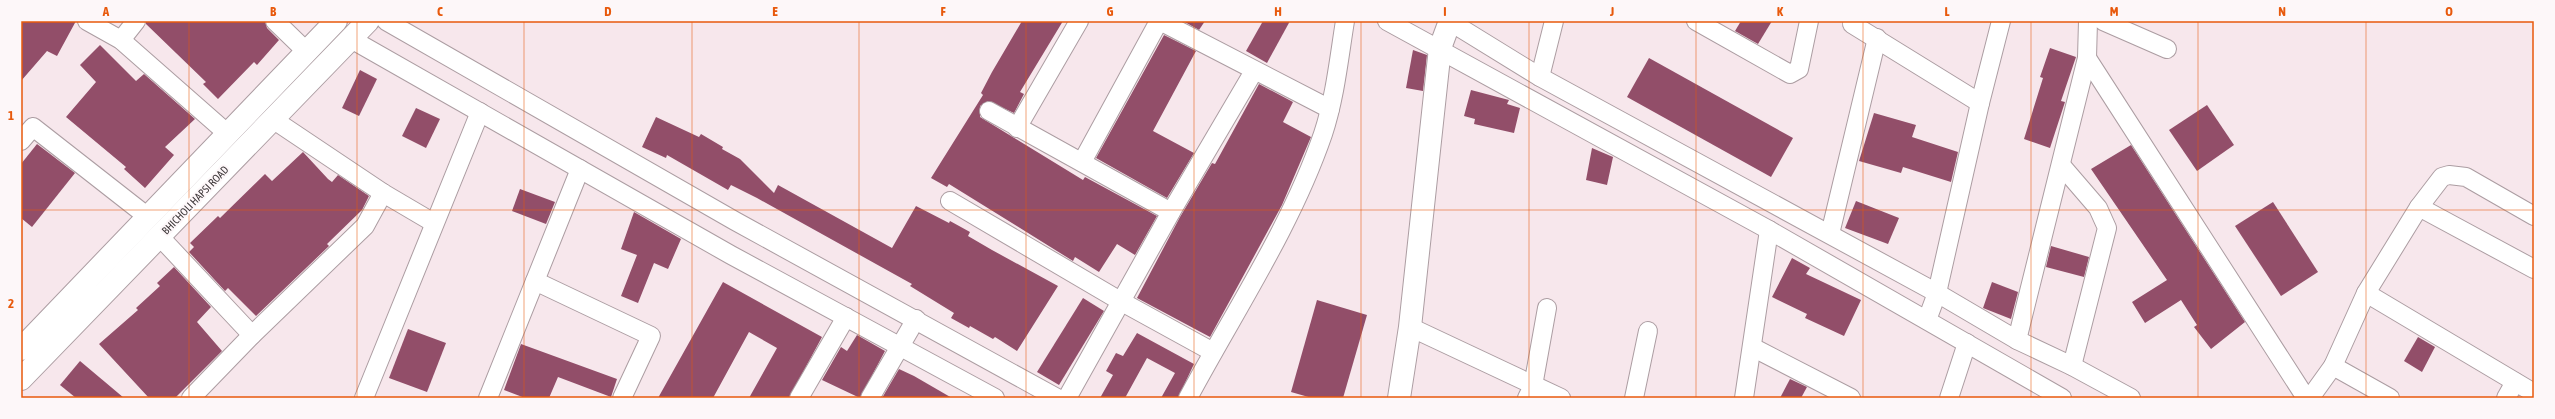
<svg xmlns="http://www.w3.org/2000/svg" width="2555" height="419" font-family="'Asap Condensed',sans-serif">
	<rect width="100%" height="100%" fill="#f7e7ec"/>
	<g fill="#924e69">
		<path d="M21,21H76L57,56L47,51L21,81Z"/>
		<path d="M146,21H265L267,28L279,40L257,65L254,62L218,99L203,84L206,82L146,24Z"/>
		<path d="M1022,21H1063L1020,92L1024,94L1014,113L988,101L980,106V117L1083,180L1085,177L1157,216L1135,255L1117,244L1099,272L1075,257L1073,261L949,184L947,187L931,178L983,95L981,93L992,72Z"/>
		<path d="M1183,21H1205L1199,30Z"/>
		<path d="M1263,21H1290L1267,63L1246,51Z"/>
		<path d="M1741,21H1772L1758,44L1735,31Z"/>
		<path d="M1164,35L1196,51L1153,131L1194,153L1167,198L1096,158Z"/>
		<path d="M100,45L136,81L144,74L195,119L165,147L174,155L145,188L124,169L126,167L66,117L96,82L80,65Z"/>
		<path d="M2050,48L2076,57L2061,101L2065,102L2050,148L2024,139L2043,78L2040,77Z"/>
		<path d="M1413,50L1427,55L1423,91L1406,88Z"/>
		<path d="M1649,58L1793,138L1771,177L1627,97Z"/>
		<path d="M360,70L377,79L359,116L342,108Z"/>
		<path d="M1259,84L1293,102L1283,122L1311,137L1282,205L1210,337L1137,298L1180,217L1212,163L1215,164Z"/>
		<path d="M1471,90L1509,100L1507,104L1520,108L1514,133L1474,124L1475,119L1464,116Z"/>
		<path d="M2207,105L2234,145L2197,171L2169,130Z"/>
		<path d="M416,108L440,119L426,148L402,136Z"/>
		<path d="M1874,113L1916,125L1912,137L1958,152L1951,182L1903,167L1901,173L1859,161Z"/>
		<path d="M656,117L699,137L701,134L723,147L722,149L740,159L774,193L778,185L892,248L916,206L949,223L950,221L970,232L968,236L992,250L1058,286L1017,351L995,337L993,339L970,326L969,328L951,318L954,313L910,286L912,284L757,198L731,185L728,190L667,155L666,158L642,147Z"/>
		<path d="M37,144L75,173L32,227L21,218V164Z"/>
		<path d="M2131,145L2245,322L2211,349L2194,327L2197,325L2181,300L2145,323L2132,302L2167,280L2091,169Z"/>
		<path d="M1592,148L1613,157L1607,185L1586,180Z"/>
		<path d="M303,152L328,179L332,182L338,175L369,196L362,210L327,244L329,246L256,316L228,288L225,291L189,252L194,247L190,243L218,216L220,218L265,174L272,181Z"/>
		<path d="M520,189L555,202L546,224L512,211Z"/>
		<path d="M1856,201L1899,218L1888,244L1845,228Z"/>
		<path d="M2273,202L2318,272L2281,296L2235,226Z"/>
		<path d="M634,212L681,239L668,269L654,263L638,303L621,296L637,255L621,249Z"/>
		<path d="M2051,246L2089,257L2084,277L2046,267Z"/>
		<path d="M1792,258L1810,268L1806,274L1861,300L1844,336L1805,318L1807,314L1772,297Z"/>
		<path d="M174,267L211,307L197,322L222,351L175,398H149L99,344L138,310L136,308L160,286L157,283Z"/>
		<path d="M723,282L822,337L789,398H749L777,348L749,332L713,398H658Z"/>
		<path d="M1992,282L2018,292L2011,319L1983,308Z"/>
		<path d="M1083,298L1104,311L1059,385L1037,372Z"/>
		<path d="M1317,300L1367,315L1343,398H1312L1291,392Z"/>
		<path d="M408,329L446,343L427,392L389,378Z"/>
		<path d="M1137,333L1194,364L1178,398H1161L1175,373L1147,358L1125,398H1100L1113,375L1106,371L1116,353L1123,356Z"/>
		<path d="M857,335L885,351L860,398L822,380L841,347L847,351Z"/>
		<path d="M2418,337L2435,347L2422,372L2404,361Z"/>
		<path d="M521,344L617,379L611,397L558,377L549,398H525L504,390Z"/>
		<path d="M80,361L124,398H76L60,385Z"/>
		<path d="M899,369L914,376L952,398H882Z"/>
		<path d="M1790,379L1807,387L1801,398H1780Z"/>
	</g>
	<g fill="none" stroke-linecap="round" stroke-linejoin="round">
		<g stroke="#ac9da2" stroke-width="20">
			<g id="minor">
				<path d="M87,21L121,40L228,134"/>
				<path d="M275,21L307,52"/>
				<path d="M386,21L735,221L1057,398"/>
				<path d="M1160,21L1330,109"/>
				<path d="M1387,21L1769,230L2062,398"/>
				<path d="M1449,21L1540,77L1937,293L2017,340L2072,366L2131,398"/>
				<path d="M1696,21L1790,74L1799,69L1809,21"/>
				<path d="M2103,21L2167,49"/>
				<path d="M1852,24L1980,103"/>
				<path d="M351,39L731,255L995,398"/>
				<path d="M121,40L136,21"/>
				<path d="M2087,58L2306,398"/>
				<path d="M1540,77L1554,21"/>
				<path d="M989,111L1171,212"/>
				<path d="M1017,128L1079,21"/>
				<path d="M21,141L33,127L148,217"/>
				<path d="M1082,162L1159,21"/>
				<path d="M2061,165L2098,208L2107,228L2072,366"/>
				<path d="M383,193L434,223"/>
				<path d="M950,201L1122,302L1213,352"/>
				<path d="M2419,207L2534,269"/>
				<path d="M1830,234L1877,38"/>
				<path d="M160,237L252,335"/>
				<path d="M535,281L651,336L622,398"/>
				<path d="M2366,293L2534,393"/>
				<path d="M1927,320L1937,293L1980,103L2001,21"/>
				<path d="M1410,327L1561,398"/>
				<path d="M2017,340L2087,58L2088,21"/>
				<path d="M1752,347L1851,398"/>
				<path d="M2333,366L2390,398"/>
				<path d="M191,398L252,335L365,226L383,193L274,120"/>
				<path d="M364,398L480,112"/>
				<path d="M488,398L580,169"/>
				<path d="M799,398L846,317"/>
				<path d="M870,398L916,319"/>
				<path d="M1067,398L1171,212L1254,71"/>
				<path d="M1188,398C1234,312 1291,227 1323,134C1335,98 1339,58 1345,21"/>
				<path d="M1527,398L1533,386L1547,308"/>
				<path d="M1634,398L1648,331"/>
				<path d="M1744,398L1769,230"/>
				<path d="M1949,398L1967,343"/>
				<path d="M2310,398L2333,366L2366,293L2419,207L2442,177L2449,175L2466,177L2534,216"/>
				<path d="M2506,398L2515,382"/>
			</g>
		</g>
		<g stroke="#ac9da2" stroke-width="24">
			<g id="tertiary">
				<path d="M21,349L336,21"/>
				<path d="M21,379L368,21"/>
				<path d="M1399,398L1410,327L1440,48L1450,21"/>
			</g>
		</g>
		<use href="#minor" stroke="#fff" stroke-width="18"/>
		<use href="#tertiary" stroke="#fff" stroke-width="22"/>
	</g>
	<path fill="none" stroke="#e8590c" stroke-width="1" stroke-opacity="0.55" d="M189,21V398M357,21V398M524,21V398M692,21V398M859,21V398M1026,21V398M1194,21V398M1361,21V398M1529,21V398M1696,21V398M1863,21V398M2031,21V398M2198,21V398M2366,21V398M21,210H2534"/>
	<g text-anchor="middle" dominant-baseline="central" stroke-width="4" stroke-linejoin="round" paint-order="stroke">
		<g font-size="11" fill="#3c3638" stroke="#fdf7f9">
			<text transform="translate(195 200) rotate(-46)">BHICHOLI HAPSI ROAD</text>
		</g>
	</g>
	<rect width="2555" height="419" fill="none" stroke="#fdf7f9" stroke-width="44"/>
	<rect x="22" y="22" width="2511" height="375" fill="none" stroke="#e8590c" stroke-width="1.5"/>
	<g font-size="13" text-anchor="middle" font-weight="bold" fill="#e8590c">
		<text x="106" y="16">A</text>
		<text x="273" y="16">B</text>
		<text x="440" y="16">C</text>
		<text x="608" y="16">D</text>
		<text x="775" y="16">E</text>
		<text x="943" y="16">F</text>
		<text x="1110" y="16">G</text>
		<text x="1278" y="16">H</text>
		<text x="1445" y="16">I</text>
		<text x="1612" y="16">J</text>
		<text x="1780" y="16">K</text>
		<text x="1947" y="16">L</text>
		<text x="2114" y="16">M</text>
		<text x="2282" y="16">N</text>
		<text x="2449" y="16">O</text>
		<text x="11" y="120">1</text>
		<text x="11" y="308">2</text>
	</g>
</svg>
